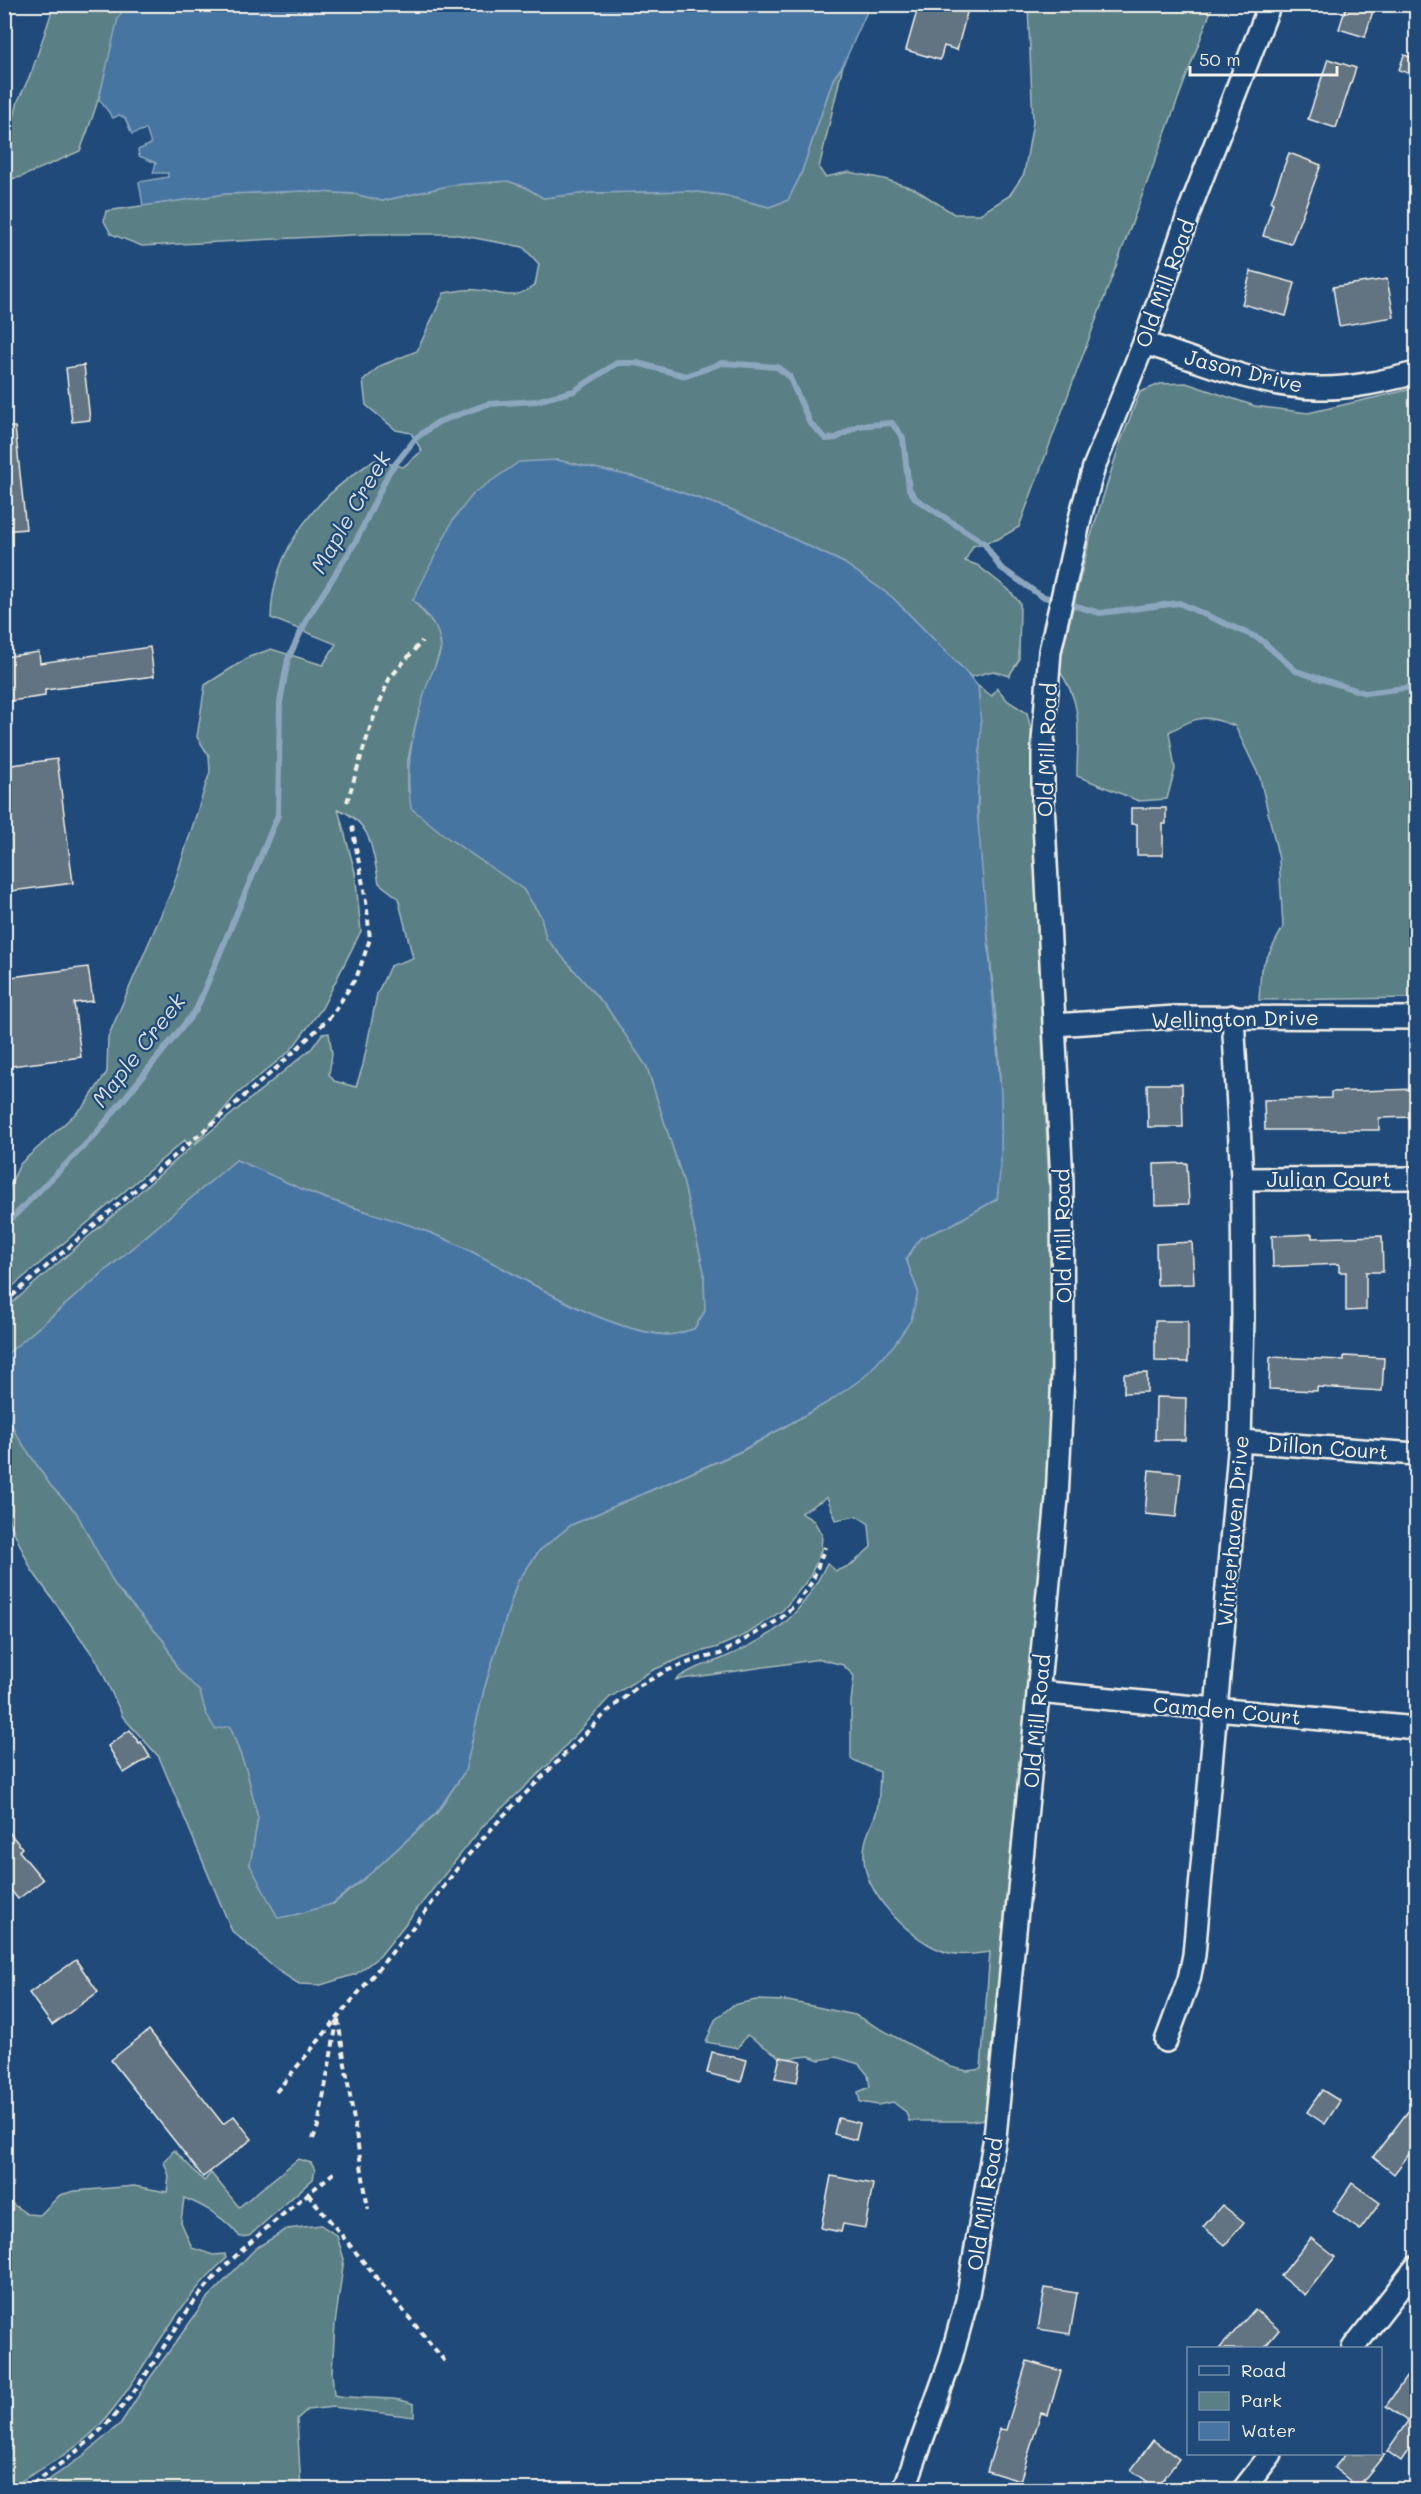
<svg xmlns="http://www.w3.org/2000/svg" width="1421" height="2494" font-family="Mali,sans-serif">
	<rect width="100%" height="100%" fill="#1f4a7a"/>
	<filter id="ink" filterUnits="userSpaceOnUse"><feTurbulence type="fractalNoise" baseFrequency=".0167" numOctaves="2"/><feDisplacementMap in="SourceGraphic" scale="12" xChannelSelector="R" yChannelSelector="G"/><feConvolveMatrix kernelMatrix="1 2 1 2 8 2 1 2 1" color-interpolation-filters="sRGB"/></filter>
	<g filter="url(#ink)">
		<g fill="#5a8086" stroke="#a7b8b7" stroke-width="1.5" fill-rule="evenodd">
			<path d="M54,5H127C115,23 115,41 109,62C101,92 92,121 80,151L21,177L5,180L8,142L18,101L32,71Z"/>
			<path d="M1028,5H1213L1019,527L998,539L973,546L965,561L977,565L1008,589L1020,603L1019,660L1009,676L993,671L971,677L892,597L844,563L730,509L635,477L557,460L413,600L438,629L441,648L416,722L408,760V791L448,838L523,889L541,916L546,938L608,1009L647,1067L683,1180L704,1271L705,1311L694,1329C686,1331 676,1335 667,1335C586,1329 498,1256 420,1229C384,1216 347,1207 311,1193C286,1183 262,1170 236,1160L5,1356L4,1310L190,1148L185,1140L5,1293V1196L20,1164L85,1105L107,1072L108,1037L173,887L210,772L209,756L197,737L205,685L249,657L271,649L323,665L336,644L271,618C272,548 318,495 375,460L403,467L422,451L411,433L396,430L366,405L363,381L380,366L417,351L444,293C455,292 467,288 477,290C503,292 511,303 535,285L539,264L523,247L453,234H371L142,246L111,234L104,221L106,211L226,194L303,191L355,194L382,201L452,185L508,181L525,187L543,198L587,193L689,191L723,195L769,207L788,200L801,174L833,79L843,65L819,168L825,177L849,172L884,179L915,189L954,214H980L1009,196L1024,174L1033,122ZM338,809C373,823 372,850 379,883L398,898L413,958L390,966L377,994L363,1065L356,1087L334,1081L329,1074L332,1054L329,1033L322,1034L312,1048L194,1145L236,1095L290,1051L322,1008L361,931L355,872Z"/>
			<path d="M1186,383L1255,406L1308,413L1416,388V998L1259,1000L1261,969L1283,927L1279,859L1260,778L1235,726C1203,714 1199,716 1169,732L1175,769L1167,799L1139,801L1077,776C1077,734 1085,705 1058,669L1089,542L1119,446L1140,392L1160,384Z"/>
			<path d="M978,686L992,696L997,688L1008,701L1027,713L1034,742L1033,833L1052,1255L1049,1461L989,2111L985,2119L971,2121H909L906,2112L893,2102L878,2105L860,2102L858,2092L870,2087L868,2075L859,2064L836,2057L819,2060L809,2056L783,2059L747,2035L738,2048L706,2042L715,2020L733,2005L756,2000L788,2001L855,2015L951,2067L967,2071L981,2069L990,1952C974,1954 956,1957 940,1950C908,1937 864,1893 864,1857C863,1839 871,1829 876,1813C880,1801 879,1785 880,1772L851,1759V1702L854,1676L843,1665L820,1659L675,1680C691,1668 703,1666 721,1659C776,1636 801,1617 827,1563L836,1571L851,1565L871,1547L869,1524L857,1516L836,1520L827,1497L801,1513L814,1521L822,1535L821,1550L810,1577L783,1610L747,1634L718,1647L686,1656L651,1671L609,1698L549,1764L483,1826L380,1956L356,1974L321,1985L299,1984L277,1970L232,1931L159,1757L123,1717L97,1661L31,1569L5,1512L4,1408L16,1434L51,1486L76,1512L116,1587L164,1641L177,1668L200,1691L206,1713L230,1726L247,1772L258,1818L250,1865L333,1904L372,1872L437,1813L465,1771L484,1689L517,1582L539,1551L571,1525L742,1451L830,1401L918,1292L906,1259L920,1238L949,1226L997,1199C1010,1082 988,963 979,845C975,792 982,740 978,686Z"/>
			<path d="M174,2150L204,2181L211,2173L239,2207L298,2159L311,2163L315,2170L313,2179L249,2236L240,2237C226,2219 205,2206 184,2198L181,2222L192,2248L213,2255L225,2254L226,2259C172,2305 146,2374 99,2426C75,2452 38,2470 9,2489H5V2199L27,2214L40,2215L60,2195L75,2191L134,2186L167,2192L169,2176L164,2162Z"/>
			<path d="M321,2225L337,2236L344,2259L335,2324L332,2372L334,2395C361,2401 390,2394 414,2404V2417L333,2407L307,2410L297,2419L301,2489H36L84,2455L121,2423L150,2378L206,2300L256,2248L287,2229Z"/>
		</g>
		<g fill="#4774a2" stroke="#8ca6be" stroke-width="1.5">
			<path d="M127,5V4L870,5L843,65L833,79L801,174L788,200L769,207L723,195L689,191L587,193L543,198L525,187L508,181L452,185L382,201L355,194L303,191L225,194L143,206L139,182L168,177V173H153L156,163L139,156L138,150L151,144L146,129L132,134L125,118L119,115L113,118L99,99L118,18Z"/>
			<path d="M557,460L635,477L730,509L844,563L892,597L961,667L978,686L981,726L977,809L1001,1095V1163L997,1199L949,1226L920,1238L906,1259L918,1292L911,1320L894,1345L864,1377L830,1401L741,1451L571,1525L539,1551L517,1582L484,1689L465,1771L437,1812L372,1872L332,1904L295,1915L278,1918L250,1865L258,1818L247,1772L230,1726L215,1729L206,1713L200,1692L177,1668L164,1641L116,1587L76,1512L51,1486L16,1434L5,1408V1356L236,1160C262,1170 286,1183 311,1193C347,1207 384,1216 420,1229C498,1256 586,1329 667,1335C676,1335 686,1331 694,1329L705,1311L704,1271L683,1180L647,1067L608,1009L546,938L541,916L523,889L448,838L411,808C404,765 414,726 427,685C430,674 441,658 441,646C440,627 426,613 413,600L453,520L474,493L519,462Z"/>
		</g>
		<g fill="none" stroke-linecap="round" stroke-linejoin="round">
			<path stroke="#8ca6be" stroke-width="6" d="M4,1226L95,1135L196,1010L278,815L280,702L288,659L307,619L356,541L389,472L416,438L438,422L488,404L536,401L574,391L617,363H637L686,376L722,363L777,367L789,376L810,423L826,439L836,438L858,426L892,423L903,438L909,489L916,499L984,543L1000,567L1041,596L1100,613L1179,603L1260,639L1296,671L1365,693L1413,687L1416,684"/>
		</g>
		<g fill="#627382" stroke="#f4f1e8" stroke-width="1.5">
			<path d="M919,4H952L968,9L957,50L944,46L940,60L906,50Z"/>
			<path d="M1347,4H1375L1365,37L1339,29Z"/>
			<path d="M1404,55L1416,59L1414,75L1399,70Z"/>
			<path d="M1328,59L1356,68L1336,128L1308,119Z"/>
			<path d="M1289,153L1321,165L1291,244L1263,236L1273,203L1271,202Z"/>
			<path d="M1251,271L1295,283L1286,316L1242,304Z"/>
			<path d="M1387,279L1394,317L1339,326L1333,287Z"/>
			<path d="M84,365L90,420L72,422L66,368Z"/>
			<path d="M4,427H15L26,529L4,531Z"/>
			<path d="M150,647L154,676L45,690V696L4,702V657L39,652L40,663Z"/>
			<path d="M57,759L73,883L4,892V766Z"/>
			<path d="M1131,808H1166V824H1163V855H1137V824H1131Z"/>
			<path d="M88,967L93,1001L74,1003L81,1057L4,1067V978Z"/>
			<path d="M1147,1084H1182L1183,1127H1148Z"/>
			<path d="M1416,1089V1117L1379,1118V1130H1265L1264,1100L1331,1098V1092Z"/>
			<path d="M1187,1163L1189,1204L1155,1205L1154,1164Z"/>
			<path d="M1312,1234V1238L1382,1236L1383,1272H1366V1310L1346,1311V1272H1339V1264L1273,1267L1272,1236Z"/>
			<path d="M1192,1242L1194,1284L1157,1285L1156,1244Z"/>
			<path d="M1155,1321H1188V1362L1155,1361Z"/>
			<path d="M1344,1356L1384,1358L1382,1391L1317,1387V1391L1269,1389L1270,1357L1344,1360Z"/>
			<path d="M1147,1373V1392L1124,1393V1374Z"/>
			<path d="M1156,1397L1186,1398L1185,1440H1155Z"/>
			<path d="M1149,1470L1181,1473L1176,1517L1145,1514Z"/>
			<path d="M130,1730L139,1743L141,1742L150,1757L124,1773L108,1746Z"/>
			<path d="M4,1826L22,1848L19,1851L43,1880L18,1899L4,1882Z"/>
			<path d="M76,1960L98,1992L52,2025L29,1993Z"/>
			<path d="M149,2030L223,2124L234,2116L252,2139L203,2177L111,2060Z"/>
			<path d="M712,2052L747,2060L741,2082L707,2073Z"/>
			<path d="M780,2057L801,2061L797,2082L775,2078Z"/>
			<path d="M1322,2090L1340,2101L1325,2124L1307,2112Z"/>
			<path d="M1416,2101V2145L1394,2174L1373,2157Z"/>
			<path d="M838,2118L860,2123L856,2140L834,2134Z"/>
			<path d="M831,2176L873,2184L865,2228L843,2224L841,2232L821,2228Z"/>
			<path d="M1352,2183L1380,2203L1360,2230L1333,2211Z"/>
			<path d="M1222,2205L1244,2222L1225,2245L1203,2227Z"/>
			<path d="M1311,2238L1335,2257L1305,2295L1281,2276Z"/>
			<path d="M1045,2288L1077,2293L1070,2334L1038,2329Z"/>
			<path d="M1255,2309L1279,2330L1263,2349H1219Z"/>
			<path d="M1027,2361L1061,2371L1048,2415L1041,2413L1020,2481L987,2471L1000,2429L1006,2430Z"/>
			<path d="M1416,2363V2439L1401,2461L1387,2451L1408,2421L1386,2406Z"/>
			<path d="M1153,2440L1179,2459L1157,2488L1131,2470Z"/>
			<path d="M1346,2454H1385L1358,2487L1334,2468Z"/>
		</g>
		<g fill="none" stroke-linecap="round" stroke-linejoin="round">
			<g stroke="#f4f1e8" stroke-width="26">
				<g id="minor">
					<path d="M1144,343C1199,360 1258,387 1317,388C1351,389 1384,381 1416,373"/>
					<path d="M1054,1025L1175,1017L1416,1018"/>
					<path d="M1242,1179L1416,1178"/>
					<path d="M1240,1441L1416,1454"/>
					<path d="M1038,1692L1416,1728"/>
					<path d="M1166,2041L1189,1979L1194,1955L1240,1441L1243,1316L1242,1179L1233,1016"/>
					<path d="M1353,2348L1416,2267"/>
					<path d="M904,2490L950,2362L967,2300L995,2137L1057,1499L1063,1375L1062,1182L1043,802V741L1050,651L1082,510L1094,467L1144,343L1193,201L1270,4"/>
					<path d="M1243,2490L1271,2454"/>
				</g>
			</g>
			<g stroke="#f4f1e8" stroke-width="4" stroke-dasharray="6 4.5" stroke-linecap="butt">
				<path d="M347,802L371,725L389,679L422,641"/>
				<path d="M4,1303L280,1065L332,1015L357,976L370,939L366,901L352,826"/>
				<path d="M338,2020L368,2209"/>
				<path d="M276,2092L423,1915L462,1862L503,1816L607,1712L637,1687L666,1671L695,1660L720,1654L780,1619L797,1603L812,1582L825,1547"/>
				<path d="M313,2139L318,2126L337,2022"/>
				<path d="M308,2194L447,2364"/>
				<path d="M24,2490C59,2465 93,2442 121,2408C155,2367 177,2318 214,2278C251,2238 295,2205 337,2170"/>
			</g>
			<use href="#minor" stroke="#1f4a7a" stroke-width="21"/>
		</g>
	</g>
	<g text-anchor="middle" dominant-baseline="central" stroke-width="4.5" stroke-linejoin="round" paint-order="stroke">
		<g font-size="21" fill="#f4f1e8" stroke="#1f4a7a">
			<text transform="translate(1164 283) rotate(-70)">Old Mill Road</text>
			<text transform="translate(1244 370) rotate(14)">Jason Drive</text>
			<text transform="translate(1046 750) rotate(-88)">Old Mill Road</text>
			<text transform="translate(1235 1018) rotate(-1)">Wellington Drive</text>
			<text x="1329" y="1178">Julian Court</text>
			<text transform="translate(1062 1236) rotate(-91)">Old Mill Road</text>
			<text transform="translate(1328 1447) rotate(4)">Dillon Court</text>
			<text transform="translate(1232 1531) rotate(-85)">Winterhaven Drive</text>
			<text transform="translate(1227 1710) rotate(5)">Camden Court</text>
			<text transform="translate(1036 1721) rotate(-85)">Old Mill Road</text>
			<text transform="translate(984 2204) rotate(-81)">Old Mill Road</text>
		</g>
		<g font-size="22" font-style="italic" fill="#dadede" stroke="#1f4a7a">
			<text transform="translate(350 512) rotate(-60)">Maple Creek</text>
			<text transform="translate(138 1050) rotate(-52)">Maple Creek</text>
		</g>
	</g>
	<rect width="1421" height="2494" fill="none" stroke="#1f4a7a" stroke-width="24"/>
	<rect x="12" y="12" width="1397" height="2470" fill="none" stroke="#f4f1e8" stroke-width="2" filter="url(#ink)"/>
	<rect x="1187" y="2347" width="195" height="108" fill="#1f4a7a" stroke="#748da6" stroke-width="1.5"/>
	<rect x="1199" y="2366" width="30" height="9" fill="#1f4a7a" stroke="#748da6" stroke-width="1.5"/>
	<text x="1241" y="2377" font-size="18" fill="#f4f1e8">Road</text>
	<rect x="1199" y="2392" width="30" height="18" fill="#5a8086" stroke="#748da6" stroke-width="1.5"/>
	<text x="1241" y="2407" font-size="18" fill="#f4f1e8">Park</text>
	<rect x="1199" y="2422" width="30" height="18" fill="#4774a2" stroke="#748da6" stroke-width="1.5"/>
	<text x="1241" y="2437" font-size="18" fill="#f4f1e8">Water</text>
	<path d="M1190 66v9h147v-9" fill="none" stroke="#f4f1e8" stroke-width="3"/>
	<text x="1199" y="66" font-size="18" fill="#f4f1e8" stroke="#1f4a7a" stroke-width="4.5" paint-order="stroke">50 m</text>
</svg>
